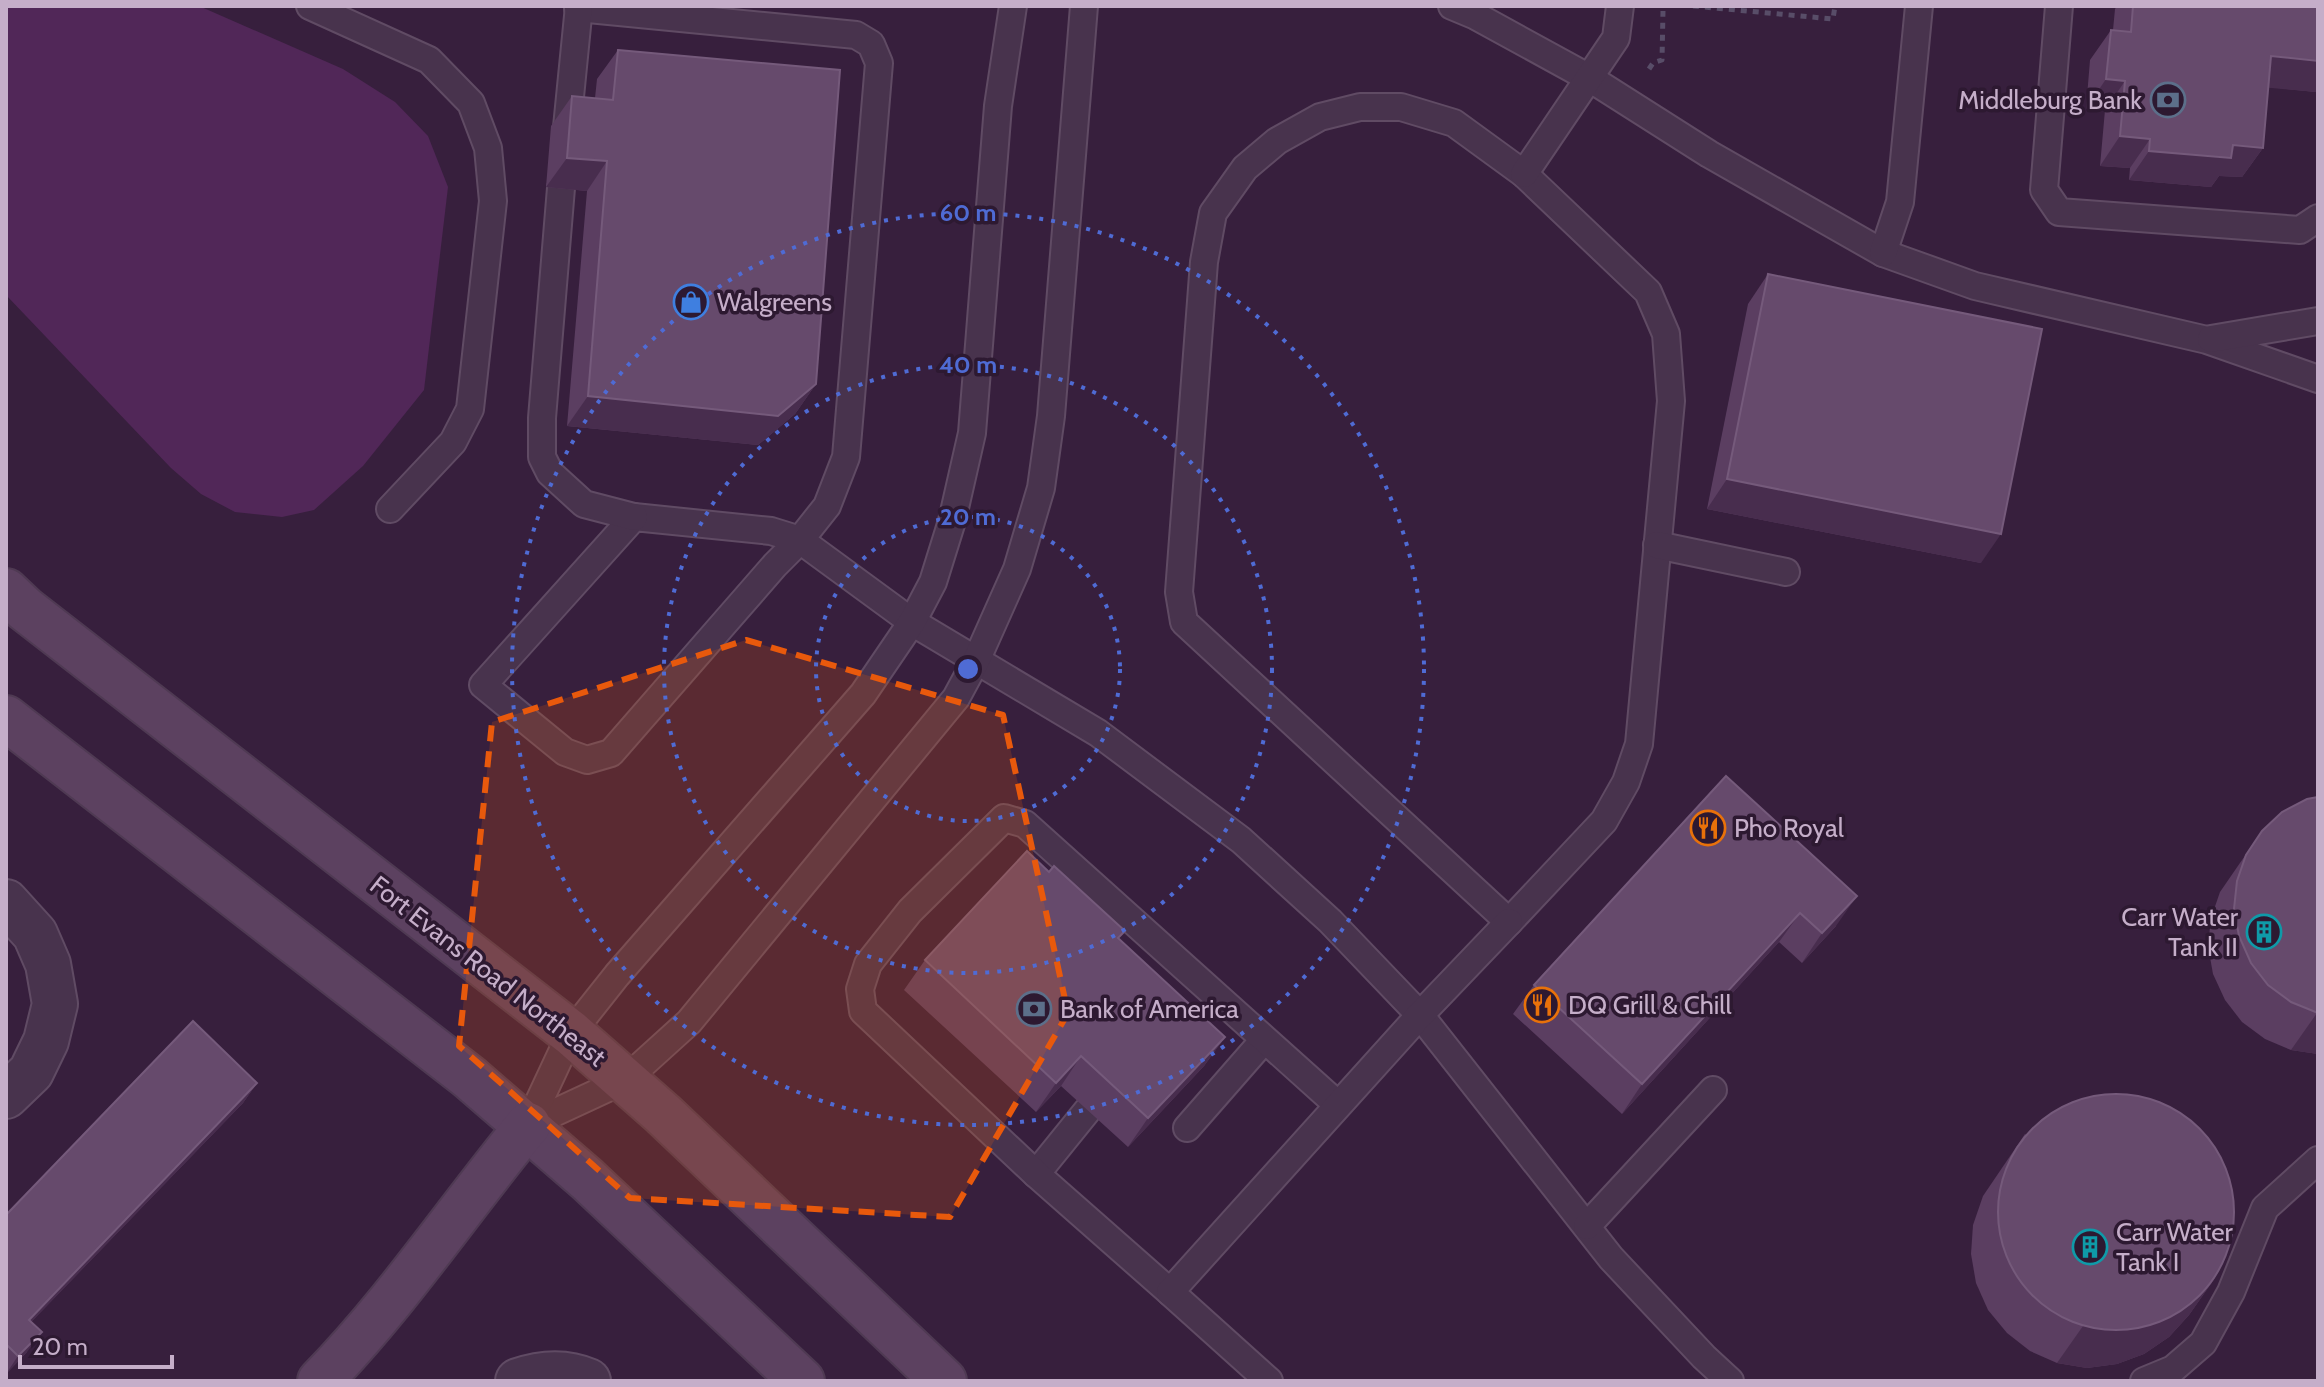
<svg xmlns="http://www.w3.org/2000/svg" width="2324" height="1387" font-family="Cabin,sans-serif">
	<rect width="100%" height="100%" fill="#371f3d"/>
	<path fill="#512758" d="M6,6H199L343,69L395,102L428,136L448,187L424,390L363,466L314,510L282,517L235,512L201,494L171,468L6,295Z"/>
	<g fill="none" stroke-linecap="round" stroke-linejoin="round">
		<g stroke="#604b64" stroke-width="30">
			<g id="lane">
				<path d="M310,6L429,60L471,103L488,148L493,201L470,409L453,442L390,509"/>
				<path d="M1452,6L1476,16L1591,79L1709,154L1883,253L1975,286L2207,340L2318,379"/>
				<path d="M2059,6L2044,190L2059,212L2300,230L2318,218"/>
				<path d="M578,8L856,35L871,44L879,63L846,457L827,506L800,540L775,565L611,753L587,760L565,752L483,685L634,517L771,531L800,540L912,622L1098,733L1241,840L1330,921L1420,1015L1611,1258L1704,1357L1730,1381"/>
				<path d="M1360,107H1401L1454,123L1524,174L1648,292L1666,334L1671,401L1639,744L1626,782L1604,821L1509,922L1184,622L1179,592L1204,262L1213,213L1245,168L1277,141L1320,117Z"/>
				<path d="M567,127L579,6"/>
				<path d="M1524,174L1616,38L1620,6"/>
				<path d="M561,188L542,418V457L550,473L584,504L634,517"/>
				<path d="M1883,253L1900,202L1919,6"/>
				<path d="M2211,339L2318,321"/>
				<path d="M1657,545L1786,572"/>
				<path d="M528,1125L625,1080L689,1022L956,698L976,661L1017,569L1041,488L1051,416L1084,6"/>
				<path d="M528,1125L571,1033L617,975L863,694L912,622L933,582L952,521L972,433L998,106L1013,6"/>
				<path d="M1187,1128L1264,1040"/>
				<path d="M1036,1174L1087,1111"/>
				<path d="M1587,1226L1713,1090"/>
				<path d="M1170,1292L1036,1174L863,1011L860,989L868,964L910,911L1004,818L1025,824L1338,1105"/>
				<path d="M1269,1381L1170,1292L1420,1015L1509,922"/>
				<path d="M2144,1381L2173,1369L2203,1343L2231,1292L2265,1208L2318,1160"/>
			</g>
		</g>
		<g stroke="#604b64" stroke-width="48">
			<g id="street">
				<path d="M6,902L35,934L48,964L55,1004L46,1041L31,1072L6,1096"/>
				<path d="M518,1381C541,1373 565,1371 588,1381"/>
			</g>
		</g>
		<g stroke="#4f3a53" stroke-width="48">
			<g id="secondary">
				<path d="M6,591L25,609L571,1033L663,1114L944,1381"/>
				<path d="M6,718L469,1077L587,1179L802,1381"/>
				<path d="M320,1381C397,1302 458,1210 528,1125"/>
			</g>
		</g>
		<g stroke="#584d68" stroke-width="5" stroke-dasharray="6 6" stroke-linecap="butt">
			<path d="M1693,6L1833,19L1835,6"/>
			<path d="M1649,69L1653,63L1662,60L1663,11"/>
		</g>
		<use href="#lane" stroke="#48334d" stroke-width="26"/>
		<use href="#street" stroke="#48334d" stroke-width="44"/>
		<use href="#secondary" stroke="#5c4160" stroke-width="44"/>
	</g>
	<g fill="#5b3e61">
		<path d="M2117,6H2318L2316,92L2268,87L2263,148L2242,177L2219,176L2211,187L2129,180L2130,168L2100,166L2105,110L2086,109L2090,60L2111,30H2113L2115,9Z"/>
		<path d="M618,50L816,384L795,414L758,445L567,426L587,191L546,187L551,126L572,96L595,98L597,79Z"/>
		<path d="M1768,274L1981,563L1707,509L1748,304Z"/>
		<path d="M1726,776L1836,926L1802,963L1779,942L1622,1114L1513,1014L1534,985Z"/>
		<path d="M2318,797V1054L2291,1050L2265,1039L2242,1022L2225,1000L2213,974L2208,946L2211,918L2220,892L2262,831Z"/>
		<path d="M1119,939L1225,1037L1204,1066L1128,1147L1061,1086L1036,1112L904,990L925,960Z"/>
		<path d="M257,1083L243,1103L31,1322L27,1352L6,1374V1215Z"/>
		<path d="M2025,1134L2215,1278L2189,1315L2169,1337L2144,1354L2117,1364L2087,1368L2057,1363L2030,1351L2007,1333L1988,1310L1976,1283L1971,1254L1973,1225L1983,1196Z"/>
	</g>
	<g fill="#482d4e">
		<path d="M2271,56L2318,61V90L2316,92L2250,86Z"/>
		<path d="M2106,79L2125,81L2105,110L2086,109Z"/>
		<path d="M2120,136L2150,139L2130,168L2100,166Z"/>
		<path d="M2233,145L2263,148L2242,177L2219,176L2211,187L2129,180L2149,151Z"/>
		<path d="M567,158L607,161L587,191L546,187Z"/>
		<path d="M816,384L795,414L758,445L567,426L588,396Z"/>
		<path d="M1727,479L2001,534L1981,563L1707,509Z"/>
		<path d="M1857,896L1836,926L1802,963L1822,933Z"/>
		<path d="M1800,913L1779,942L1622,1114L1642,1084Z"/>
		<path d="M2317,1013H2318V1054L2291,1050Z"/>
		<path d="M1225,1037L1204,1066L1128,1147L1148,1118Z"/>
		<path d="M1081,1056L1061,1086L1036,1112L1056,1083Z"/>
		<path d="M257,1083L243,1103L14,1340L29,1320Z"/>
		<path d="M2215,1278L2189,1315L2169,1337L2144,1354L2117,1364L2087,1368L2057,1363L2083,1326Z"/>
		<path d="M42,1332L27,1352L6,1374L18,1356Z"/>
	</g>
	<g fill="#664a6c" stroke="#755a7b" stroke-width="2">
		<path d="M2133,6H2318V61L2271,56L2263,148L2233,145L2231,158L2149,151L2150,139L2120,136L2125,81L2106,79L2111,30L2131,32Z"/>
		<path d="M618,50L840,70L816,384L778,416L588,396L607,161L567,158L572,96L613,100Z"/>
		<path d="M1768,274L2042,329L2001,534L1727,479Z"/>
		<path d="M1726,776L1857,896L1822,933L1800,913L1642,1084L1534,985Z"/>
		<path d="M2318,797V1013L2291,1002L2268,985L2251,963L2239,936L2234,909L2237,881L2246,855L2262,831L2282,812L2307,799Z"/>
		<path d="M1027,851L1049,872L1054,866L1125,931L1118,938L1225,1037L1148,1118L1081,1056L1056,1083L925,960Z"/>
		<path d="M193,1021L257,1083L29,1320L42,1332L18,1356L6,1344V1215Z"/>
		<circle cx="2116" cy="1212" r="118"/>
	</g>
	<path fill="#e8590c" fill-opacity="0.2" stroke="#e8590c" stroke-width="6" stroke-dasharray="16 10" stroke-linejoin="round" d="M746,640L1003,715L1068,1013L950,1217L630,1198L459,1046L492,722Z"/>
	<g fill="none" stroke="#4f6bd4" stroke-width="4" stroke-dasharray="4 8">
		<circle cx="968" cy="669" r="152"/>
		<circle cx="968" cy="669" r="304"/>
		<circle cx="968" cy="669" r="456"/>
	</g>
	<defs>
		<g id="bank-ring" transform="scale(1.8)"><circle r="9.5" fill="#2d1931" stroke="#5c6f8a" stroke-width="1.5"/><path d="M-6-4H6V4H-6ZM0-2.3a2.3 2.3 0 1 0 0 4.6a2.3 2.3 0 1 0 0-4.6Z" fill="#5c6f8a"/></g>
		<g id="shop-ring" transform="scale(1.8)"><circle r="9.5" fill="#2d1931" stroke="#3f7fe0" stroke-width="1.5"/><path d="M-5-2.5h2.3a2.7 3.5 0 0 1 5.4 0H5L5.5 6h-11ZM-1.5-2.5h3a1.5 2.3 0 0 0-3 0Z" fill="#3f7fe0"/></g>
		<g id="restaurant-ring" transform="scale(1.8)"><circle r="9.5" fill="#2d1931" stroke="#e8710a" stroke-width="1.5"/><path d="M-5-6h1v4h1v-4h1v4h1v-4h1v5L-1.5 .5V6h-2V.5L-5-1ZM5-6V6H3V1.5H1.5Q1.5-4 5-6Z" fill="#e8710a"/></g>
		<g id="building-ring" transform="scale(1.8)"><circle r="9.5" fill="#2d1931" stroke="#0f9aa8" stroke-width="1.5"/><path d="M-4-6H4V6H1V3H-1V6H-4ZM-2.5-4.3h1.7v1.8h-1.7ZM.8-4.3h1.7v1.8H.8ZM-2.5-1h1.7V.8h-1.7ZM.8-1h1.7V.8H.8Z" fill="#0f9aa8"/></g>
	</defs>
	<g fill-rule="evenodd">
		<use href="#bank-ring" x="2168" y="100"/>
		<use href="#shop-ring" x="691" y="302"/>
		<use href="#restaurant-ring" x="1708" y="828"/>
		<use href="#building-ring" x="2264" y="932"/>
		<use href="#restaurant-ring" x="1542" y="1005"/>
		<use href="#bank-ring" x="1034" y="1009"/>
		<use href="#building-ring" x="2090" y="1247"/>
	</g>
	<g text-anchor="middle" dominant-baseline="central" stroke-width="7" stroke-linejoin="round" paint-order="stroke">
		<g font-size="26" fill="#c5aec9" stroke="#2d1931" text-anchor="start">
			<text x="2142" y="100" text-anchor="end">Middleburg Bank</text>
			<text x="717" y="302">Walgreens</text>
			<text x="1734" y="828">Pho Royal</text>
			<text x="2238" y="917" text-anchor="end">Carr Water<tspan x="2238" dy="30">Tank II</tspan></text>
			<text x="1568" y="1005">DQ Grill &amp; Chill</text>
			<text x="1060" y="1009">Bank of America</text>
			<text x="2116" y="1232">Carr Water<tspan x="2116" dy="30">Tank I</tspan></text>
		</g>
		<g font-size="26" fill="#c5aec9" stroke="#2d1931">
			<text transform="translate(488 971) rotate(38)">Fort Evans Road Northeast</text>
		</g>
	</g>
	<circle cx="968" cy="669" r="12" fill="#4f6bd4" stroke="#2d1931" stroke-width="4"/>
	<g font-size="24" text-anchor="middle" font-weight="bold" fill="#4f6bd4" stroke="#2d1931" stroke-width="7" stroke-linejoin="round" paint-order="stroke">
		<text x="968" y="221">60 m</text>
		<text x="968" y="373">40 m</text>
		<text x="968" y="525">20 m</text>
	</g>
	<rect width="2324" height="1387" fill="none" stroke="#c5aec9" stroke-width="16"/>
	<path d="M20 1355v12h152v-12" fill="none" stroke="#c5aec9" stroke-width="4"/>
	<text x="32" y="1355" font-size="24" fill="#c5aec9" stroke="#2d1931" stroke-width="6" paint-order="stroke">20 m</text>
</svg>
